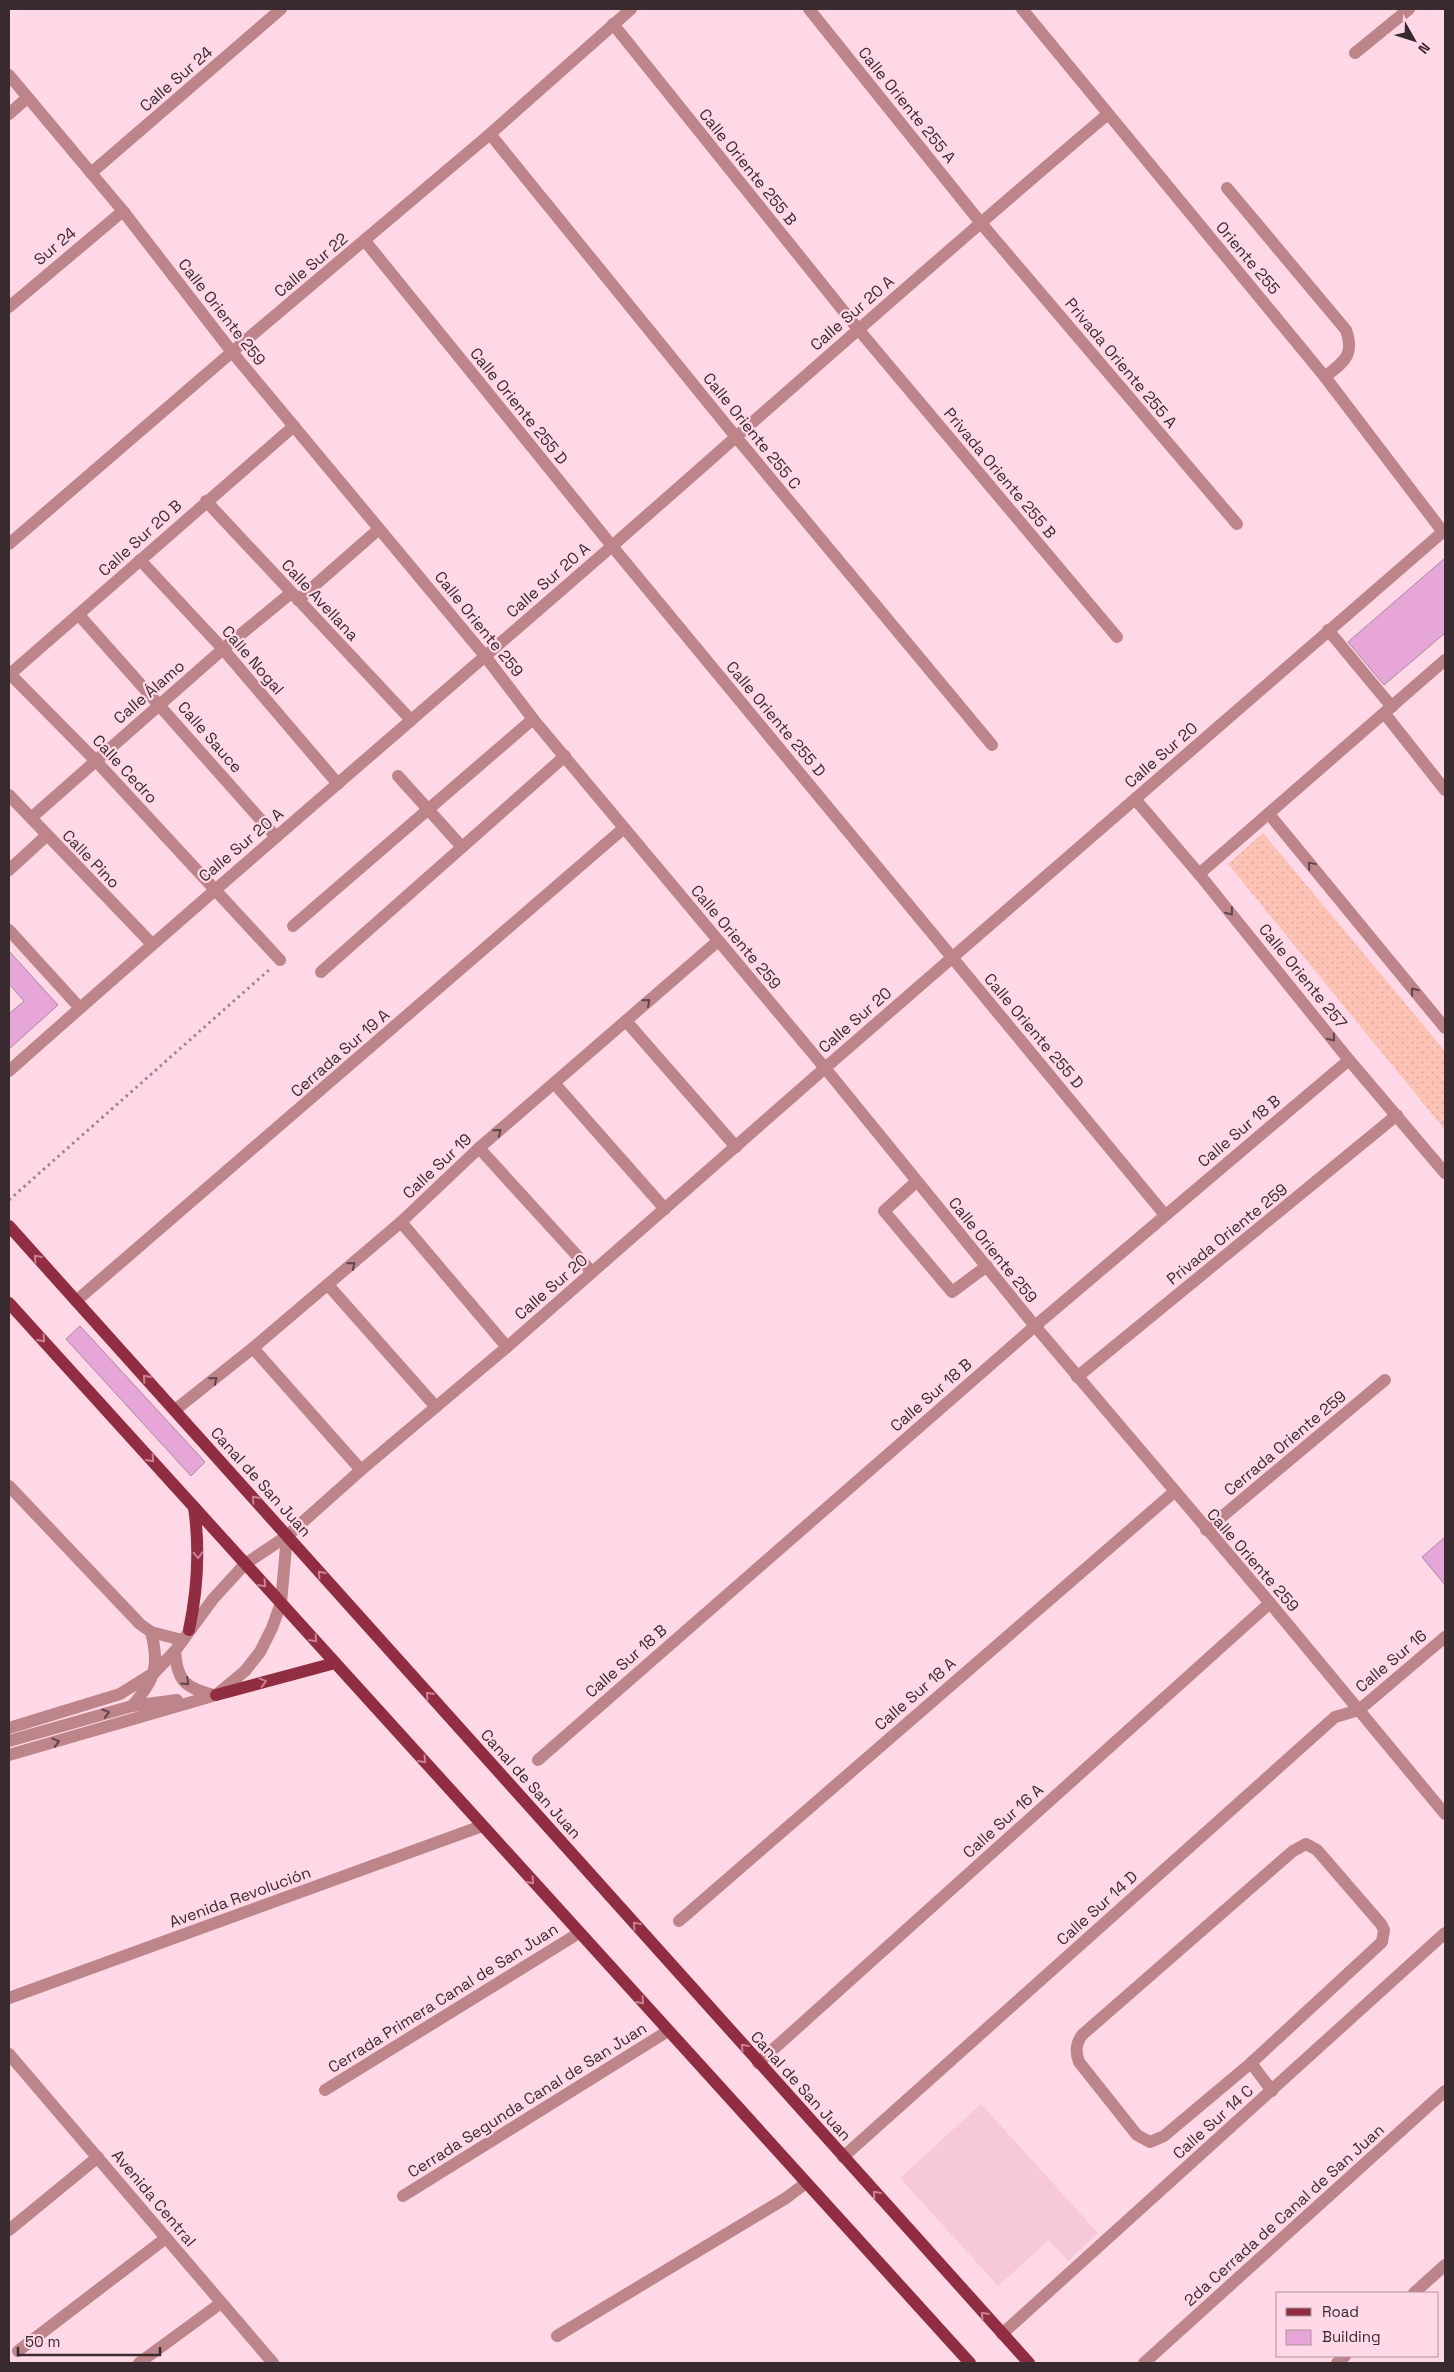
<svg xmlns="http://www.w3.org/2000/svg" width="1454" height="2372" font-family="'Space Grotesk',sans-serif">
	<defs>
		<pattern id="grass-dots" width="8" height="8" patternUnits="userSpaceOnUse" patternTransform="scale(1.25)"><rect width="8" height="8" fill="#fdc2b6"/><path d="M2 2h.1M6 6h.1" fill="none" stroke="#daa79d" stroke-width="1.8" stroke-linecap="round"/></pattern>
	</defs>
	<rect width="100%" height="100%" fill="#fed8e6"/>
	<path fill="#f6c8da" d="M981,2104L1098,2233L1068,2261L1049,2240L998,2286L900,2178Z"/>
	<path fill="url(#grass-dots)" d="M1263,833L1445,1051V1130L1228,864Z"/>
	<g fill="#e6a7d8" stroke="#a68aa0">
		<path d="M1445,558V633L1384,685L1348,642Z"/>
		<path d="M9,951L58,1005L9,1049V1014L24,1001L9,984Z"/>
		<path d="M80,1326L205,1462L191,1476L66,1339Z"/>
		<path d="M1445,1537V1585L1422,1557Z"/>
	</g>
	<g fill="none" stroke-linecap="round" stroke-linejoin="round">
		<path stroke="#9e848e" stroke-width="3" stroke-dasharray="2.5 4" stroke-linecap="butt" d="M9,1200L270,969"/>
		<g stroke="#bd8489" stroke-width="12">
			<path d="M809,9L980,222L1237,524"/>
			<path d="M1022,9L1325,377L1443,532"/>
			<path d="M613,24L858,329L1117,637"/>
			<path d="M1355,53L1409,9"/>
			<path d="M9,75L123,211L232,352L485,656L533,719L825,1068L1035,1326L1270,1603L1445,1814"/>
			<path d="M9,114L27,98"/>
			<path d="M490,134L736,437L992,745"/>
			<path d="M91,173L281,9"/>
			<path d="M1227,188L1346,330C1355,356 1344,361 1325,377"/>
			<path d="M365,241L612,546L1165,1215"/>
			<path d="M9,307L123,211"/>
			<path d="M206,501L411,720"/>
			<path d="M9,544L232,352L490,134L631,9"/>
			<path d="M140,560L223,649L338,784"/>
			<path d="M298,600L379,529"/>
			<path d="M79,615L276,837"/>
			<path d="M1328,630L1392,707"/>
			<path d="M10,674L95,760L280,960"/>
			<path d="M9,675L294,426"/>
			<path d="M1385,714L1445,790"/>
			<path d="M398,776L462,847"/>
			<path d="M9,795L152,944"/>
			<path d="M1135,799L1199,874L1349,1060L1445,1173"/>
			<path d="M1269,814L1445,1028"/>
			<path d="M31,818L223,649L291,593"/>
			<path d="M9,870L46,836"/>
			<path d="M1199,874L1445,660"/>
			<path d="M293,926L533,719"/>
			<path d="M9,930L80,1008"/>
			<path d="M321,972L565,756"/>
			<path d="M626,1021L736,1147"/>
			<path d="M9,1071C208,894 410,722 611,547C776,402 940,256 1108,114"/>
			<path d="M554,1083L665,1209"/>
			<path d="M479,1148L592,1272"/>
			<path d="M916,1182L884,1211L952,1292L987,1266"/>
			<path d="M401,1222L507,1347"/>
			<path d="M328,1285L436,1407"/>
			<path d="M76,1301L624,828"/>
			<path d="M253,1348L361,1470"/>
			<path d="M1077,1377L1397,1115"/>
			<path d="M175,1410L253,1348L401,1222L479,1148L718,941"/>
			<path d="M9,1486L140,1624L151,1632L182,1640"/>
			<path d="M1206,1530L1385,1380"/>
			<path d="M175,1651C177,1681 185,1688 214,1695"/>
			<path d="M132,1706C155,1680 160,1666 151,1632"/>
			<path d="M9,1728L120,1694L155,1672L175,1651L213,1599L245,1564L287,1536L361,1470L507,1347L825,1068L1445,530"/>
			<path d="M9,1741L132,1706L177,1700"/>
			<path d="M9,1755L216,1695L245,1671L260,1652L272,1628L281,1603L287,1536"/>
			<path d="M538,1760L1035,1326L1349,1060"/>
			<path d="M1306,1844L1317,1850L1381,1924L1384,1930L1382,1942L1251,2063L1164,2136L1150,2142L1137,2135L1079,2062C1075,2051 1076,2044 1082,2035L1293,1851Z"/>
			<path d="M679,1921L1174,1492"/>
			<path d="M9,1998L482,1826"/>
			<path d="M9,2054L273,2363"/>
			<path d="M758,2063L1270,1603"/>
			<path d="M1251,2063L1272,2091"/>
			<path d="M325,2090L579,1933"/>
			<path d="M843,2157L1335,1717L1359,1710L1445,1637"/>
			<path d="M403,2196L668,2031"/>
			<path d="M9,2230L98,2157"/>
			<path d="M1414,2293L1445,2265"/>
			<path d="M1002,2334L1445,1933"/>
			<path d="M557,2336L786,2198L806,2183"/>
			<path d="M18,2351L166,2238"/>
			<path d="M139,2363L221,2303"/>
			<path d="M1144,2363L1445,2091"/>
			<path d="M1337,2363L1345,2356"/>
		</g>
		<g stroke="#912d41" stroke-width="12">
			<path d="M9,1226L1029,2363"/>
			<path d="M9,1303L970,2363"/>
			<path d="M189,1630C198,1588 200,1549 194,1507"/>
			<path d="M216,1695L335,1663"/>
		</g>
	</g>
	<defs><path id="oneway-chevron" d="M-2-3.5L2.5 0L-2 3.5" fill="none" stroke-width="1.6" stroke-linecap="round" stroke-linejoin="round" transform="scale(1.25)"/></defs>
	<g stroke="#61454b">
		<use href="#oneway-chevron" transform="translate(1311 865) rotate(-130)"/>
		<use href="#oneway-chevron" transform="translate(1230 912) rotate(51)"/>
		<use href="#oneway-chevron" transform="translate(1414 991) rotate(-129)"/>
		<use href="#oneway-chevron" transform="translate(647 1002) rotate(-41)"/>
		<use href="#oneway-chevron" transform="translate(1332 1038) rotate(51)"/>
		<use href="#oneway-chevron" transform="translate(498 1132) rotate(-41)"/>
		<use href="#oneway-chevron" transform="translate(352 1265) rotate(-41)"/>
		<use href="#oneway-chevron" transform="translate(214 1380) rotate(-39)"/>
		<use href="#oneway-chevron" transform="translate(186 1682) rotate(43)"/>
		<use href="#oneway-chevron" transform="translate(106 1713) rotate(-16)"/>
		<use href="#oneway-chevron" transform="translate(56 1742) rotate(-16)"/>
	</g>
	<g stroke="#c88294">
		<use href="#oneway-chevron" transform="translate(37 1258) rotate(-132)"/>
		<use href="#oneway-chevron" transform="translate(42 1339) rotate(48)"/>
		<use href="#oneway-chevron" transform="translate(146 1378) rotate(-132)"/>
		<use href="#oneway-chevron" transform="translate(151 1459) rotate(48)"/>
		<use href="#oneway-chevron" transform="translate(255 1499) rotate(-132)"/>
		<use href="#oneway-chevron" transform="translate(198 1555) rotate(89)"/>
		<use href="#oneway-chevron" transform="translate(321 1574) rotate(-132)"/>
		<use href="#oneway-chevron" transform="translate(263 1584) rotate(48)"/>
		<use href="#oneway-chevron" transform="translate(314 1639) rotate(48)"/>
		<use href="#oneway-chevron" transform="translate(263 1682) rotate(-15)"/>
		<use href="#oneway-chevron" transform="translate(429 1695) rotate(-132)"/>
		<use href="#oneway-chevron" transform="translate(423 1760) rotate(48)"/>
		<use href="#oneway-chevron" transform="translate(531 1881) rotate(48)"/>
		<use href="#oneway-chevron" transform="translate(636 1925) rotate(-132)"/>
		<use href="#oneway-chevron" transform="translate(641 2001) rotate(48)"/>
		<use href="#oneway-chevron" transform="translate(744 2047) rotate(-132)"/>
		<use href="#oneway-chevron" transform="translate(876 2194) rotate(-132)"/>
		<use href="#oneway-chevron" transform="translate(984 2315) rotate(-132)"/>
	</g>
	<g text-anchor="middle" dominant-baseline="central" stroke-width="4.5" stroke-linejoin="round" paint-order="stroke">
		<g font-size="16" fill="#392a30" stroke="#fed8e6">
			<text transform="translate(176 79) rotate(-41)">Calle Sur 24</text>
			<text transform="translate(907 105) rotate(51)">Calle Oriente 255 A</text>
			<text transform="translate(748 167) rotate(51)">Calle Oriente 255 B</text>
			<text transform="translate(55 246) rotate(-40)">Sur 24</text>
			<text transform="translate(1248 258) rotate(50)">Oriente 255</text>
			<text transform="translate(311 265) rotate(-40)">Calle Sur 22</text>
			<text transform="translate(222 312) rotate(52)">Calle Oriente 259</text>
			<text transform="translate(852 313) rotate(-41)">Calle Sur 20 A</text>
			<text transform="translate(1121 363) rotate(50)">Privada Oriente 255 A</text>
			<text transform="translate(519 406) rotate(51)">Calle Oriente 255 D</text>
			<text transform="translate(752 431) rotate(51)">Calle Oriente 255 C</text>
			<text transform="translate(1000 473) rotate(50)">Privada Oriente 255 B</text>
			<text transform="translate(140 538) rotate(-42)">Calle Sur 20 B</text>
			<text transform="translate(548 580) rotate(-41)">Calle Sur 20 A</text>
			<text transform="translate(320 600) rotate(47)">Calle Avellana</text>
			<text transform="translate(479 624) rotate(51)">Calle Oriente 259</text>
			<text transform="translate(253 660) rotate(49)">Calle Nogal</text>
			<text transform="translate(149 692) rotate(-41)">Calle Álamo</text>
			<text transform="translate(776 719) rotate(50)">Calle Oriente 255 D</text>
			<text transform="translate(210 737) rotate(49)">Calle Sauce</text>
			<text transform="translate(1161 755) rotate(-41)">Calle Sur 20</text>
			<text transform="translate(125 769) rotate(47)">Calle Cedro</text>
			<text transform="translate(241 845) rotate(-40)">Calle Sur 20 A</text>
			<text transform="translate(91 859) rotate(46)">Calle Pino</text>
			<text transform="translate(736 937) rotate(50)">Calle Oriente 259</text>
			<text transform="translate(1303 976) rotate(51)">Calle Oriente 257</text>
			<text transform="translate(855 1020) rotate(-41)">Calle Sur 20</text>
			<text transform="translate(1034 1031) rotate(50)">Calle Oriente 255 D</text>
			<text transform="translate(340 1053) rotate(-41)">Cerrada Sur 19 A</text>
			<text transform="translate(1239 1131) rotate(-40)">Calle Sur 18 B</text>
			<text transform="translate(437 1166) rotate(-43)">Calle Sur 19</text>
			<text transform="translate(1227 1234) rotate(-39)">Privada Oriente 259</text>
			<text transform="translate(993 1250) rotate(51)">Calle Oriente 259</text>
			<text transform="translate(551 1287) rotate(-41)">Calle Sur 20</text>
			<text transform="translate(931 1395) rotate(-41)">Calle Sur 18 B</text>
			<text transform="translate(1285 1443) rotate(-40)">Cerrada Oriente 259</text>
			<text transform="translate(261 1482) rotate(48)">Canal de San Juan</text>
			<text transform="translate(1253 1560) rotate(49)">Calle Oriente 259</text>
			<text transform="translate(626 1661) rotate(-41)">Calle Sur 18 B</text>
			<text transform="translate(1391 1661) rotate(-40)">Calle Sur 16</text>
			<text transform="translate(915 1694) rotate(-41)">Calle Sur 18 A</text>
			<text transform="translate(531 1784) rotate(48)">Canal de San Juan</text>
			<text transform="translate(1003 1821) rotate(-42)">Calle Sur 16 A</text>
			<text transform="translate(240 1897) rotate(-20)">Avenida Revolución</text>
			<text transform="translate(1097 1908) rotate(-42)">Calle Sur 14 D</text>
			<text transform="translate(443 1998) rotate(-32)">Cerrada Primera Canal de San Juan</text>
			<text transform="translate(801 2086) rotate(48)">Canal de San Juan</text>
			<text transform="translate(527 2100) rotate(-32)">Cerrada Segunda Canal de San Juan</text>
			<text transform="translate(1213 2122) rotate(-42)">Calle Sur 14 C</text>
			<text transform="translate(154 2198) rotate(50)">Avenida Central</text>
			<text transform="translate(1284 2215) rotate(-42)">2da Cerrada de Canal de San Juan</text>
		</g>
	</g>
	<rect width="1454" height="2372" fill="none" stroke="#392a30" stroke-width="20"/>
	<rect x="1276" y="2292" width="162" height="65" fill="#fed8e6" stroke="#af929d"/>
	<rect x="1286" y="2308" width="25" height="8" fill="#912d41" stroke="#af929d"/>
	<text x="1322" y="2317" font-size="15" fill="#392a30">Road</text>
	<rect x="1286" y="2330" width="25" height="15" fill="#e6a7d8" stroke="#af929d"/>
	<text x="1322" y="2342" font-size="15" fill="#392a30">Building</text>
	<g transform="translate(1414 40) rotate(129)" stroke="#fed8e6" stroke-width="4" paint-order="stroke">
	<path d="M0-4L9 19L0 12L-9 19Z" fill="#392a30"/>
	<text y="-8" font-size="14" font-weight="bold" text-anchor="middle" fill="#392a30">N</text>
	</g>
	<path d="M18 2347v8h142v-8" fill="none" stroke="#392a30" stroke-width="2.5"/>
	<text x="25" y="2347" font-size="15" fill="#392a30" stroke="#fed8e6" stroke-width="4" paint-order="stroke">50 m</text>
</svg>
